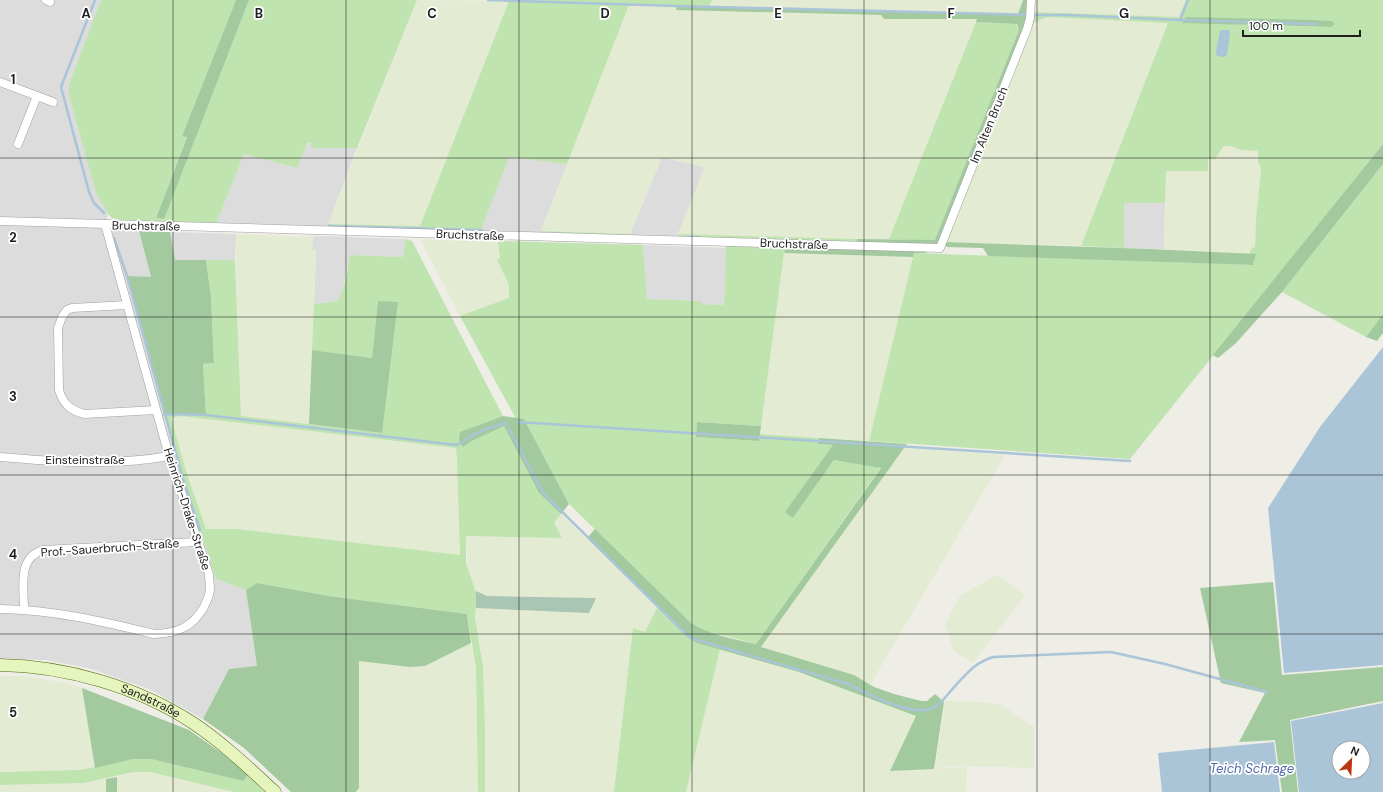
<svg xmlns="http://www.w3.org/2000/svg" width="1383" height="792" font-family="'DM Sans',sans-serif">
	<rect width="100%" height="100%" fill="#eeede6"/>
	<g fill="#dcdcdc">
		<path d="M0,0H101L69,84V96L96,192L108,214L105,224L139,225V231L151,278L127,277L182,475L216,579L246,590L257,666L229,669L203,719L149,689L88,668L46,660L0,659Z"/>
		<path d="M308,142L316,148H357L327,227L216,224L244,154L297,168Z"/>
		<path d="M509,156L567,164L541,231V234L482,232V228Z"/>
		<path d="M662,157L705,167L678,234V239L629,237Z"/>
		<path d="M1124,203H1165L1164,249L1124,248Z"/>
		<path d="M170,232L236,234L235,260H174Z"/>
		<path d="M321,236L405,239L403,257L350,255L343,288L340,296L337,301L314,304L316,251L312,250L313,237Z"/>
		<path d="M643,245L726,248L724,305L700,304V301L647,299Z"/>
	</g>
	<g fill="#e4ebd3">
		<path d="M417,0L509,1L420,226L328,224Z"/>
		<path d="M712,0H1023L1018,14L709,7Z"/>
		<path d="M1033,0H1186L1180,17L1040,12H1033Z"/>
		<path d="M629,5L677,6L676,10L881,15L884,19H977L889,240L678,234L705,167L662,157L630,234L541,231Z"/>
		<path d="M1047,17L1168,23L1081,246L945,242L1031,24Z"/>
		<path d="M1225,146H1231L1241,150L1258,151L1257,159L1261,171L1256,218L1255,247L1252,248L1249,254L1164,249L1166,171H1208V158H1215Z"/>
		<path d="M236,234L313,237L312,250H316L309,424L241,416L236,275Z"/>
		<path d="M422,239L498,241L500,258L497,261L509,285V298L460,316L421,241Z"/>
		<path d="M784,253L913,257L869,441L760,434Z"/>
		<path d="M180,416L456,448L457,459L460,556L237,529H205L187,474L171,418Z"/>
		<path d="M904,448L1005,455L870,685L854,675L760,647Z"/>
		<path d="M561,514L657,608L645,632L633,628L614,792H485V731L483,667L475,618L476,608L505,609L595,598L487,596L476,591L468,568L466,536L562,538L554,523Z"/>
		<path d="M997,575L1025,595L973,663L954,651L945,625L960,596Z"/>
		<path d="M471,643L476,668L478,792H359V661L410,667L425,666Z"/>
		<path d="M720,649L799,672L917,716L890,771L967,767L966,792H686Z"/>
		<path d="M0,676H22L67,683L82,688L95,768L81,770L0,772Z"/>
		<path d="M945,701H970L1002,705L1034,727V768L966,766L935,768Z"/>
		<path d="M134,772H150L234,792H117V777Z"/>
		<path d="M106,779V792H0V785L84,783Z"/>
	</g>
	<g fill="#bfe4b0" fill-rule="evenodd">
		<path d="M101,0H236L182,136H187L156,218L163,219L249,0H417L357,148H316L310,146L311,143L308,142L297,168L244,154L216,224L121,220L112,218L108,214L96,193L69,96V84Z"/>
		<path d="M488,0H712L709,7L629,5L567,164L509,157L482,228V232L327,227L328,224L420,226L509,1Z"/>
		<path d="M1186,0H1383V144L1130,459L869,441L914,253L1253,265L1255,254H1249L1252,248L1255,247L1256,218L1261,171L1260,166L1258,163V151L1241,150L1231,146H1224L1215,159H1208V171H1166L1165,203H1124V248L1081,246L1168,23L1047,17L1031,24L1033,12L1179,17ZM1314,20L1332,21L1335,24L1331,27L1236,25Z"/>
		<path d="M976,22L1016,24L1019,30L935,241L889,239Z"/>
		<path d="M1383,164V314L1366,337L1282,292Z"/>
		<path d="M541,231L630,234L629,237L541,234Z"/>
		<path d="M678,234L857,239L856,244L678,239Z"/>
		<path d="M405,239L412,241L503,416L473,427L463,447L472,441L504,426L539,493L561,514L554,523L562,538L466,536V563L477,595L475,618L483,667L485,731V792H478L476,668L467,614L329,596L257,583L246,590L216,579L182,475L164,415L174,414L206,415L203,364L214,363L211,297L206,260H235L241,416L382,433L378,301L372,358L312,350L314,304L337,301C346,288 347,270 350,255L403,257ZM180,416L456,448L457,459L460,555L237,529H206L187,474L171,418Z"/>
		<path d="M498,241L643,245L647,299L701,301V304L724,305L726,245L787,246L784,253L761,426L697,422L696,437L759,441L760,434L819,438L818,444L833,445L786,512L793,518L834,460L881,467L756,644L706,631L690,622L569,504L524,419H516L460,316L509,298V285L497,260L500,258Z"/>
		<path d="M657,608L687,637L697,643L720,649L686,792H614L633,628L645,632Z"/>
		<path d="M133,759H151L243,781L248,775L265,792H234L150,772H134L84,783L0,785V772L81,770Z"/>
	</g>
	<g fill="#a2ca9e">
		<path d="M236,0H249L164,219L156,218L187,137L182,136Z"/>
		<path d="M1023,0H1029L1028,20L939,243L935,246H928L926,253H914L913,257L784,253L787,246L854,248L857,239L935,240L1019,30L1017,24L976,22L977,19H884L881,15L676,10L677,6L1018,14Z"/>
		<path d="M1186,17L1314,20L1332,21L1335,24L1331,27L1182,23Z"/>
		<path d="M1383,144V164L1282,292L1236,343L1218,358L1213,355Z"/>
		<path d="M139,231L170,232L175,260H206L211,297L214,363L203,364L206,415L174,414L164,415L127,276L151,277Z"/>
		<path d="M945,242L1150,249L1256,254L1253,265L988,256L983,248L947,247L945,245Z"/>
		<path d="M378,301L398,302L382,433L309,424L312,350L372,358Z"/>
		<path d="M1383,314V333L1377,341L1366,337Z"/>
		<path d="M503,416L524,419L569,504L561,514L539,493L504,426L472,441L463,447L459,441L460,432Z"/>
		<path d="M697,422L761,426L759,441L696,437Z"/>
		<path d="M819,438L907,444L761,647L854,675L874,687L894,694L921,701H927L935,694L944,702L934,769L890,771L916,716L799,672L697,643L687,637L587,538L595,529L690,622C709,635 733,639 756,644L881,468L834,460L793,518L785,512L833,445L818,444Z"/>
		<path d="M1273,582L1282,675L1383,667V701L1290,720L1298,792H1282L1275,740L1239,742L1265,693L1221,683L1200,588Z"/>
		<path d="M257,583L329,596L467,614L471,643L425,666L410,667L359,661V788L356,792H291L244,748L203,719L229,669L257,666L246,590Z"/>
		<path d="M82,688L189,730L227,757L248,775L243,781L151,759H133L95,768Z"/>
		<path d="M117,777V792H106V779Z"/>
	</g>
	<path fill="#a9c5b3" d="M476,591L487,596L596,598L589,613L476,608Z"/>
	<g fill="#aac4d8" fill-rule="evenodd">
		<path d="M1222,30H1229L1230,33L1227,55L1224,57L1217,56L1216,52L1220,31Z"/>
		<path d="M1383,347V665L1284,673L1268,508L1320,427Z"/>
		<path d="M1383,703V792H1299L1291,721ZM1339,748H1363V772H1339Z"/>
		<path d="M1274,742L1280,792H1162L1158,753Z"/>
	</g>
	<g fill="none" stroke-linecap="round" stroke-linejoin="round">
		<g stroke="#aac4d8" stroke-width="2.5">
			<path d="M95,0L61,87L89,192L94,203L104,213"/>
			<path d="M488,0L677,6L1037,15H1068L1180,20L1317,24"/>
			<path d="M1180,20L1188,0"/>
			<path d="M329,226L480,230"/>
			<path d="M687,237H698"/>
			<path d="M114,238L127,276L182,475L200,530"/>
			<path d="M164,415L174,414L206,415L456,445C462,443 466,440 471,436C481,430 493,427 505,423L507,425"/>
			<path d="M518,422L1130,461"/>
			<path d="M509,429L543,493L688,636L697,640L848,684C868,694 914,719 935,707C943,702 950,691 957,684C969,671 975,663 993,657L1111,652L1165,664L1267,692"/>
		</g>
		<g stroke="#a0a0a0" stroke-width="9">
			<g id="minor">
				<path d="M46,0L50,2"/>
				<path d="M0,82L53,102"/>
				<path d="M18,144L37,96"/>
				<path d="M0,221L940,248L1027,29L1030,18L1031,0"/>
				<path d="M127,305L72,308L67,310L62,317L58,328L59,390C63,404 70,410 84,414L156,410"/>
				<path d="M0,457C56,462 114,466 169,456"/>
				<path d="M0,609C54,610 101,621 154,634C177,633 192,628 204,607C206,602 210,595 210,589C210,584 209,579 209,574L169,456L105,224"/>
				<path d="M24,609C24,587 17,558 43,550L197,542"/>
			</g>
		</g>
		<g stroke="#4e6c0f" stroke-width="13">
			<g id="secondary">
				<path id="s1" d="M0,665C66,666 138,687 193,723C223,743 249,768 275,792"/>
			</g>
		</g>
		<use href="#minor" stroke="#fff" stroke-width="8"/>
		<use href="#secondary" stroke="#e6f4be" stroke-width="12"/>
	</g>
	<path fill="none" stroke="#1f1f1f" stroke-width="1" stroke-opacity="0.55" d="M173,0V792M346,0V792M519,0V792M692,0V792M864,0V792M1037,0V792M1210,0V792M0,158H1383M0,317H1383M0,475H1383M0,634H1383"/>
	<g text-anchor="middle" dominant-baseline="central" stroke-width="3.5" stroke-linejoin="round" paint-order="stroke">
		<g font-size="12" fill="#1f1f1f" stroke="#fff">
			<text transform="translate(989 125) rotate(-68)">Im Alten Bruch</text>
			<text transform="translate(146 226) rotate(1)">Bruchstraße</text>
			<text transform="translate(470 235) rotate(2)">Bruchstraße</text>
			<text transform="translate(794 244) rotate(2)">Bruchstraße</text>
			<text x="85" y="460">Einsteinstraße</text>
			<text transform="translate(187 509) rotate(72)">Heinrich-Drake-Straße</text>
			<text transform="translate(110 548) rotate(-4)">Prof.-Sauerbruch-Straße</text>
			<text stroke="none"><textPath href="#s1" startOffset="156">Sandstraße</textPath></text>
		</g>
		<g font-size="13" font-style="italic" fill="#536ba6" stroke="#fff">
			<text x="1252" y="768">Teich Schrage</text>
		</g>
	</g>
	<g font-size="13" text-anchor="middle" font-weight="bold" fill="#1f1f1f" stroke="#fff" stroke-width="3.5" stroke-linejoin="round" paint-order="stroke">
		<text x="86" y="18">A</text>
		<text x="259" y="18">B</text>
		<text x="432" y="18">C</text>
		<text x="605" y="18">D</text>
		<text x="778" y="18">E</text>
		<text x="951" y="18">F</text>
		<text x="1124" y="18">G</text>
		<text x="13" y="84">1</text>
		<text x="13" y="242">2</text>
		<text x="13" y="401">3</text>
		<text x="13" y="559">4</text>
		<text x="13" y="717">5</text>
	</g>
	<g transform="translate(1351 760) rotate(24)"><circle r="19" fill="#ffffff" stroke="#a5a5a5"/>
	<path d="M0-3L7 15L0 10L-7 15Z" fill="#bb3612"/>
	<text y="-6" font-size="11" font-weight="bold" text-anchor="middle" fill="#1f1f1f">N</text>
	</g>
	<path d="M1243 30v6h117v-6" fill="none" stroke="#1f1f1f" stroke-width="2"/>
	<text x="1249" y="30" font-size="12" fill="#1f1f1f" stroke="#ffffff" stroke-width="3" paint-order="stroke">100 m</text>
</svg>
